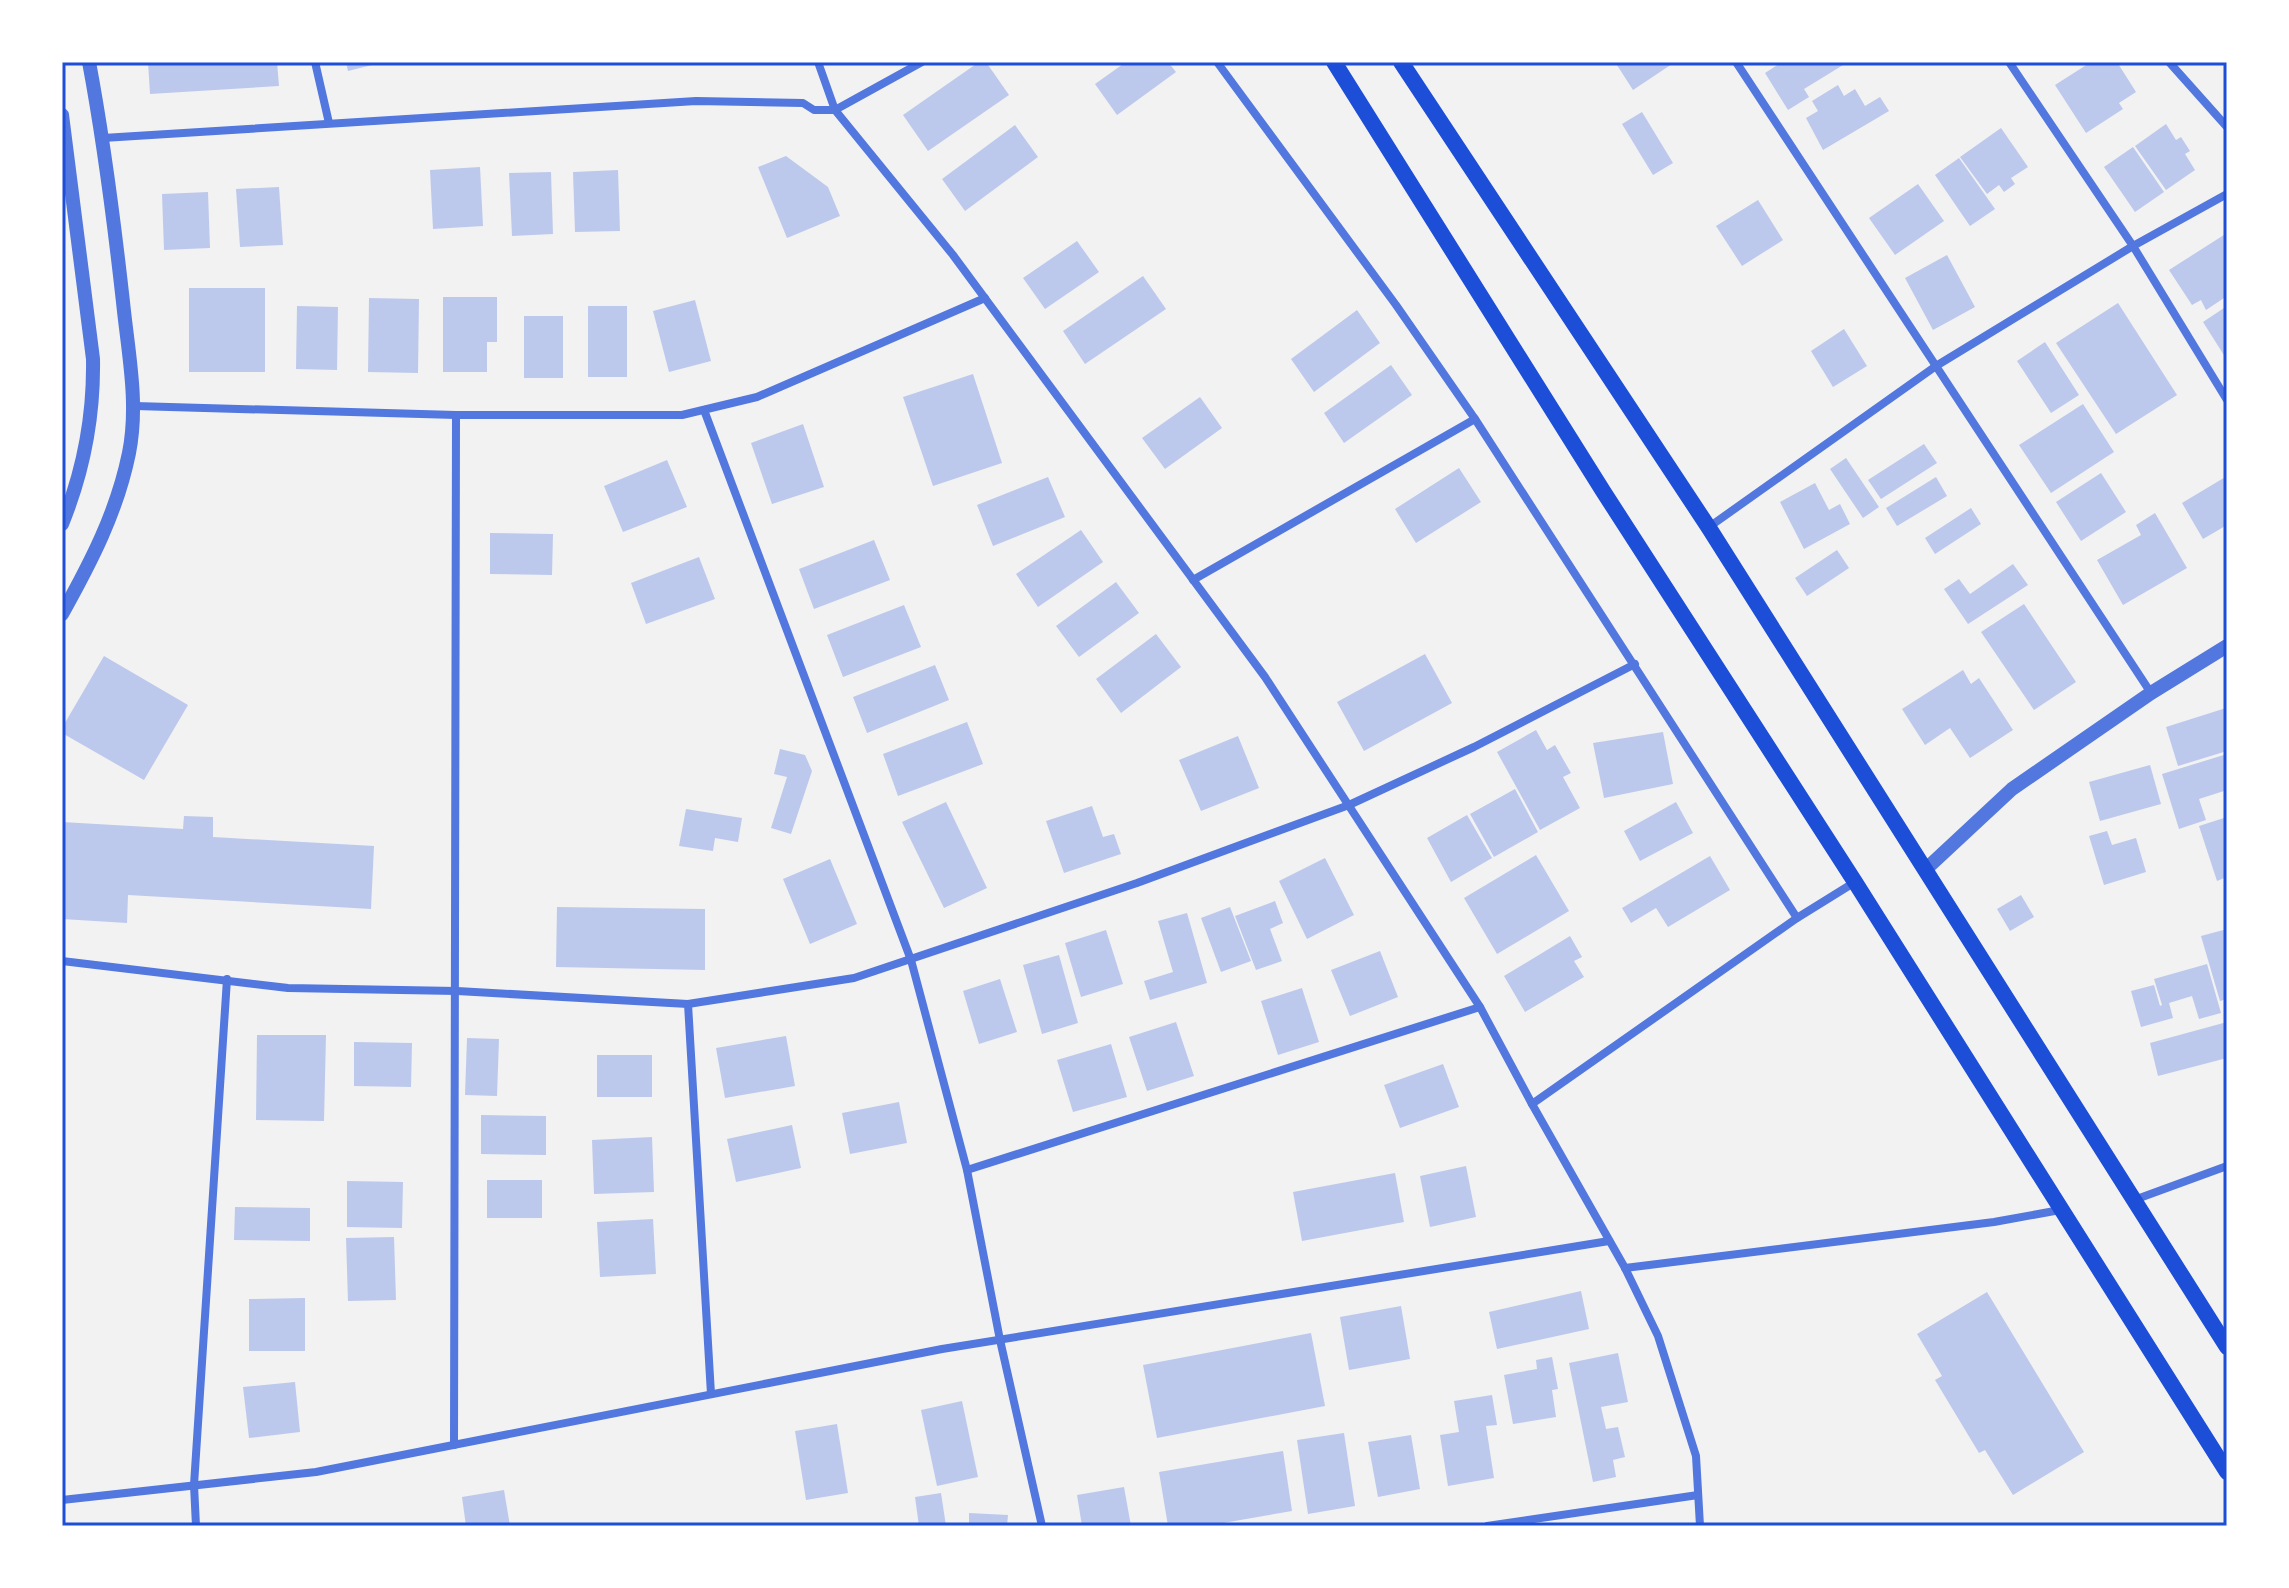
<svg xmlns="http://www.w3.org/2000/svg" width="2289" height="1588" font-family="Barlow,sans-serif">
	<rect width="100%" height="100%" fill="#f2f2f2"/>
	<g fill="#bdc9ec">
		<path d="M148,62H277L279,86L150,94Z"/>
		<path d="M346,62H380V63L348,71Z"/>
		<path d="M979,62H986L1009,95L928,151L903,115Z"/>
		<path d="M1126,62H1168L1176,72L1117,115L1095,84Z"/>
		<path d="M1615,62H1675L1633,90Z"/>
		<path d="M1782,62H1848L1804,89L1809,97L1788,110L1765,73Z"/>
		<path d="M2091,62H2117L2136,92L2119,103L2123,109L2086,133L2055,85Z"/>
		<path d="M1838,85L1844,96L1855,89L1865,106L1880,97L1889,111L1823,150L1806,118L1818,111L1812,101Z"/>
		<path d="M1642,112L1673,163L1653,175L1622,124Z"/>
		<path d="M2166,124L2176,140L2181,137L2190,151L2185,154L2195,170L2166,190L2135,146Z"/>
		<path d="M1015,125L1038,157L965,211L942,179Z"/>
		<path d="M2001,128L2028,167L2011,178L2015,184L2004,192L1999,185L1987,194L1960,157Z"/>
		<path d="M2133,147L2164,192L2135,212L2104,167Z"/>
		<path d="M786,156L828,187L840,216L787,238L758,167Z"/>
		<path d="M1959,158L1995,209L1970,226L1935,175Z"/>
		<path d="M480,167L483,226L433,229L430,170Z"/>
		<path d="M618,170L620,231L575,232L573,172Z"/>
		<path d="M551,172L553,234L512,236L509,173Z"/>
		<path d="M1918,184L1944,221L1895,255L1869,218Z"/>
		<path d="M279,187L283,245L240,247L236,189Z"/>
		<path d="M208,192L210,248L164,250L162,194Z"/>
		<path d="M1758,200L1783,240L1742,266L1716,226Z"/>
		<path d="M2227,233V296L2206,310L2201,300L2192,305L2169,270Z"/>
		<path d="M1077,241L1099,272L1045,309L1023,278Z"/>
		<path d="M1947,255L1975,307L1933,330L1905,278Z"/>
		<path d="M1143,276L1166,309L1085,364L1063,331Z"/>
		<rect x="189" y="288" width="76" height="84"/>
		<path d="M443,297H497V342H487V372H443Z"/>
		<path d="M369,298L419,299L418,373L368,372Z"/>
		<path d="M695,300L711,361L669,372L653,311Z"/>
		<path d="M2118,303L2177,395L2116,434L2056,343Z"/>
		<path d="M297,306L338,307L337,370L296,369Z"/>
		<rect x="588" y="306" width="39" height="71"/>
		<path d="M2227,306V360L2203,322Z"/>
		<path d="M1357,310L1380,343L1314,392L1291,359Z"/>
		<rect x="524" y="316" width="39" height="62"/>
		<path d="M1844,329L1867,366L1833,387L1811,351Z"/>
		<path d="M2045,342L2079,395L2051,413L2017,361Z"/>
		<path d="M1391,365L1412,395L1344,443L1324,413Z"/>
		<path d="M973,374L1002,463L933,486L903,397Z"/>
		<path d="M1200,397L1222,428L1165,469L1142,438Z"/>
		<path d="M2083,404L2114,452L2051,493L2019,445Z"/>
		<path d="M803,424L824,487L772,504L751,443Z"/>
		<path d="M1924,444L1937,463L1881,499L1868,480Z"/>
		<path d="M1846,458L1879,507L1863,518L1830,469Z"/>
		<path d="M667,460L687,507L623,532L604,486Z"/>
		<path d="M1459,468L1481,502L1416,543L1395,509Z"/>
		<path d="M2101,473L2126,512L2081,541L2056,502Z"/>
		<path d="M2227,476V525L2203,539L2182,503Z"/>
		<path d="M1048,477L1065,517L993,546L977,505Z"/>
		<path d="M1936,477L1947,496L1897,526L1886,508Z"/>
		<path d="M1815,483L1829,510L1840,504L1850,524L1804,549L1780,502Z"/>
		<path d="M1971,508L1981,524L1935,554L1925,538Z"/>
		<path d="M2155,513L2187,568L2123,605L2097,560L2141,535L2136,525Z"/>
		<path d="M1081,530L1103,562L1038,607L1016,574Z"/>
		<path d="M490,533L553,534L552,575L490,574Z"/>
		<path d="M874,540L890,580L814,609L799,569Z"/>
		<path d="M1837,550L1849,568L1807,596L1795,578Z"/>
		<path d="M699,557L715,599L646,624L631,583Z"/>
		<path d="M2013,564L2028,585L1968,624L1944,589L1959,579L1970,594Z"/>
		<path d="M1116,582L1139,613L1079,657L1056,626Z"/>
		<path d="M2024,604L2076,682L2034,710L1981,632Z"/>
		<path d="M904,605L921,647L843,677L827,635Z"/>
		<path d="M1156,634L1181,667L1121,713L1096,679Z"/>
		<path d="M1425,654L1452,703L1364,751L1337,702Z"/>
		<path d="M104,656L188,705L144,780L62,733V728Z"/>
		<path d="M935,665L949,700L867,733L853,697Z"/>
		<path d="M1963,670L1971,684L1979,678L2013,730L1970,758L1950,728L1925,745L1902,709Z"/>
		<path d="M2226,708L2227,751L2178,766L2166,727Z"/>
		<path d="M967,722L983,764L898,796L883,754Z"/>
		<path d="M1536,730L1547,750L1555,745L1571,773L1563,777L1580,808L1540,830L1497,752Z"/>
		<path d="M1663,732L1673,784L1604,798L1593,743Z"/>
		<path d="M1238,736L1259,788L1201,811L1179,760Z"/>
		<path d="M780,749L805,755L812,771L791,834L771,828L787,777L774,774Z"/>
		<path d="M2227,754V790L2199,799L2206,820L2179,829L2162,774Z"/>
		<path d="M2150,765L2161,804L2100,821L2089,782Z"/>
		<path d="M1515,789L1538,832L1494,857L1470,814Z"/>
		<path d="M946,802L987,888L944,908L902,822Z"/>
		<path d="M1676,802L1693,833L1640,861L1624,831Z"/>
		<path d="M1092,806L1103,837L1114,834L1121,854L1064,873L1046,821Z"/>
		<path d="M686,809L742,818L738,842L715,838L713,851L679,846Z"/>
		<path d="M1467,815L1492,858L1451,882L1427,838Z"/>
		<path d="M184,816L213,817V837L374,846L371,909L128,895L127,923L62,919V822L183,829Z"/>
		<path d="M2227,817V877L2217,881L2199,826Z"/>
		<path d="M2107,831L2112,845L2136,838L2146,872L2104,885L2089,836Z"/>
		<path d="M1536,855L1569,911L1497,954L1464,898Z"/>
		<path d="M1710,856L1730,890L1668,927L1656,908L1631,923L1622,908Z"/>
		<path d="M1325,858L1354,915L1307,939L1279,881Z"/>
		<path d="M830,859L857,924L810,944L783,879Z"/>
		<path d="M2021,895L2034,917L2010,931L1997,909Z"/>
		<path d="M1275,901L1283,923L1270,929L1282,961L1256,970L1235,916Z"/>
		<path d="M557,907L705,909V970L556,967Z"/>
		<path d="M1230,907L1251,961L1221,972L1201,918Z"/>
		<path d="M1187,913L1207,983L1150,1000L1144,981L1173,972L1158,921Z"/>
		<path d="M2227,929V999L2220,1001L2201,936Z"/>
		<path d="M1106,930L1123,984L1081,997L1065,943Z"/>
		<path d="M1570,936L1582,957L1574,961L1584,977L1525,1012L1504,976Z"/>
		<path d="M1380,951L1398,997L1350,1016L1331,970Z"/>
		<path d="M1059,955L1078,1023L1042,1034L1023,965Z"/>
		<path d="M2207,964L2221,1013L2199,1019L2192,996L2169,1003L2173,1018L2141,1027L2131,991L2154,985L2160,1006L2162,1005L2154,979Z"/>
		<path d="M1000,979L1017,1032L979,1044L963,991Z"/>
		<path d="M1302,988L1319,1042L1278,1055L1261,1001Z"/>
		<path d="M1176,1022L1194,1076L1147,1091L1129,1037Z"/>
		<path d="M2227,1022V1058L2158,1076L2150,1043Z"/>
		<path d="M257,1035H326L324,1121L256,1120Z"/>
		<path d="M786,1036L795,1086L725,1098L716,1048Z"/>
		<path d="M467,1038L499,1039L497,1096L465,1095Z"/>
		<path d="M354,1042L412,1043L411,1087L354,1086Z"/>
		<path d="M1111,1044L1127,1097L1073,1112L1057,1060Z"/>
		<rect x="597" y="1055" width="55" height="42"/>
		<path d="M1443,1064L1459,1107L1400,1128L1384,1085Z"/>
		<path d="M899,1102L907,1143L850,1154L842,1113Z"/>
		<path d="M481,1115L546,1116V1155L481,1154Z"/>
		<path d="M792,1125L801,1168L736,1182L727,1139Z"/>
		<path d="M652,1137L654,1192L594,1194L592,1140Z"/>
		<path d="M1466,1166L1476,1217L1430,1227L1420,1176Z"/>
		<path d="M1395,1173L1404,1222L1302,1241L1293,1192Z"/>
		<rect x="487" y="1180" width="55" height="38"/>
		<path d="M347,1181L403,1182L402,1228L347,1227Z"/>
		<path d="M235,1207L310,1208V1241L234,1240Z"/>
		<path d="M653,1219L656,1274L600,1277L597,1222Z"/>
		<path d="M394,1237L396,1300L348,1301L346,1238Z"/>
		<path d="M1581,1291L1589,1329L1497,1349L1489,1312Z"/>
		<path d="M1987,1292L2084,1452L2013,1495L1985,1450L1979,1453L1935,1380L1942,1376L1917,1334Z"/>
		<path d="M305,1298V1351H249V1299Z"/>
		<path d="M1401,1306L1410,1359L1349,1370L1340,1317Z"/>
		<path d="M1311,1333L1325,1406L1157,1438L1143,1365Z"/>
		<path d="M1618,1353L1628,1402L1601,1407L1606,1429L1618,1427L1625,1457L1613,1460L1616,1477L1593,1482L1569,1363Z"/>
		<path d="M1552,1357L1558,1389L1552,1390L1556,1417L1513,1424L1504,1375L1537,1369L1536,1360Z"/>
		<path d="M295,1382L300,1432L249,1438L243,1387Z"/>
		<path d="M1492,1395L1497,1425L1486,1426L1494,1478L1448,1486L1440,1435L1459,1432L1454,1401Z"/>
		<path d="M962,1401L978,1477L937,1486L921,1410Z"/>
		<path d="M837,1424L848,1493L806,1500L795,1431Z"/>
		<path d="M1344,1433L1355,1506L1308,1514L1297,1440Z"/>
		<path d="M1411,1435L1420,1489L1378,1497L1368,1442Z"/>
		<path d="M1283,1451L1292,1511L1206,1526H1168L1159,1472Z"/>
		<path d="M1124,1487L1131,1526H1082L1077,1495Z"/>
		<path d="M504,1490L510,1526H466L462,1497Z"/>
		<path d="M941,1493L946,1526H919L915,1497Z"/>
		<path d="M969,1513L1008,1515L1007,1526H969Z"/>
	</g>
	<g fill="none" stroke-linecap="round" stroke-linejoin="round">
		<g stroke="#5277de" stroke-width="8">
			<path d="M315,62L329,123"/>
			<path d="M818,62L835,110L953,255L1265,677L1480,1007L1532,1104L1625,1268L1658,1336L1696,1456L1700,1526"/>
			<path d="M1217,62L1396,305L1475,419L1797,918"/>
			<path d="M1736,62L2151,693"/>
			<path d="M2009,62L2133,246L2227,400"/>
			<path d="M2169,62L2227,127"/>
			<path d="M103,138L696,101L803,103L814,110H835L922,62"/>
			<path d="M135,406L456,415H682L757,397L985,298"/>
			<path d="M704,410L911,960L967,1170L1000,1340L1042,1526"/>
			<path d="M1709,527L1936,366L2133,246L2227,194"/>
			<path d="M1193,580L1475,419"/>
			<path d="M62,961L288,988L457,991L688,1004L854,978L1137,883L1349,805L1474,747L1635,664"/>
			<path d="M688,1004L711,1394"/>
			<path d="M1532,1104L1797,918L1855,882"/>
			<path d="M967,1170L1480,1007"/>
			<path d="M2134,1200L2227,1166"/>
			<path d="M1625,1268L1994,1222L2060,1210"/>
			<path d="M454,1445L456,415"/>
			<path d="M62,1500L316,1472L942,1349L1609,1241"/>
			<path d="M196,1526L194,1485L227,979"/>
			<path d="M1487,1526L1698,1495"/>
		</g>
		<g stroke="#5277de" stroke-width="14">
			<path d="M62,115L93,359C94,418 84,470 62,524"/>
			<path d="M62,614C91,562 117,512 129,453C139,403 128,352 123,302C114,221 104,142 89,62"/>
			<path d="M1925,870L2012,789L2151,693L2227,646"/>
		</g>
		<g stroke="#1d4ed8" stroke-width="16">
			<path d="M1334,62L1603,491L1855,882L2227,1472"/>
			<path d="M1401,62L1709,528L2227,1347"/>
		</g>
	</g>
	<rect width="2289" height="1588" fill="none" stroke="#ffffff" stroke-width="128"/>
	<rect x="64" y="64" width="2161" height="1460" fill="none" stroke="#1d4ed8" stroke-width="3"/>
</svg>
